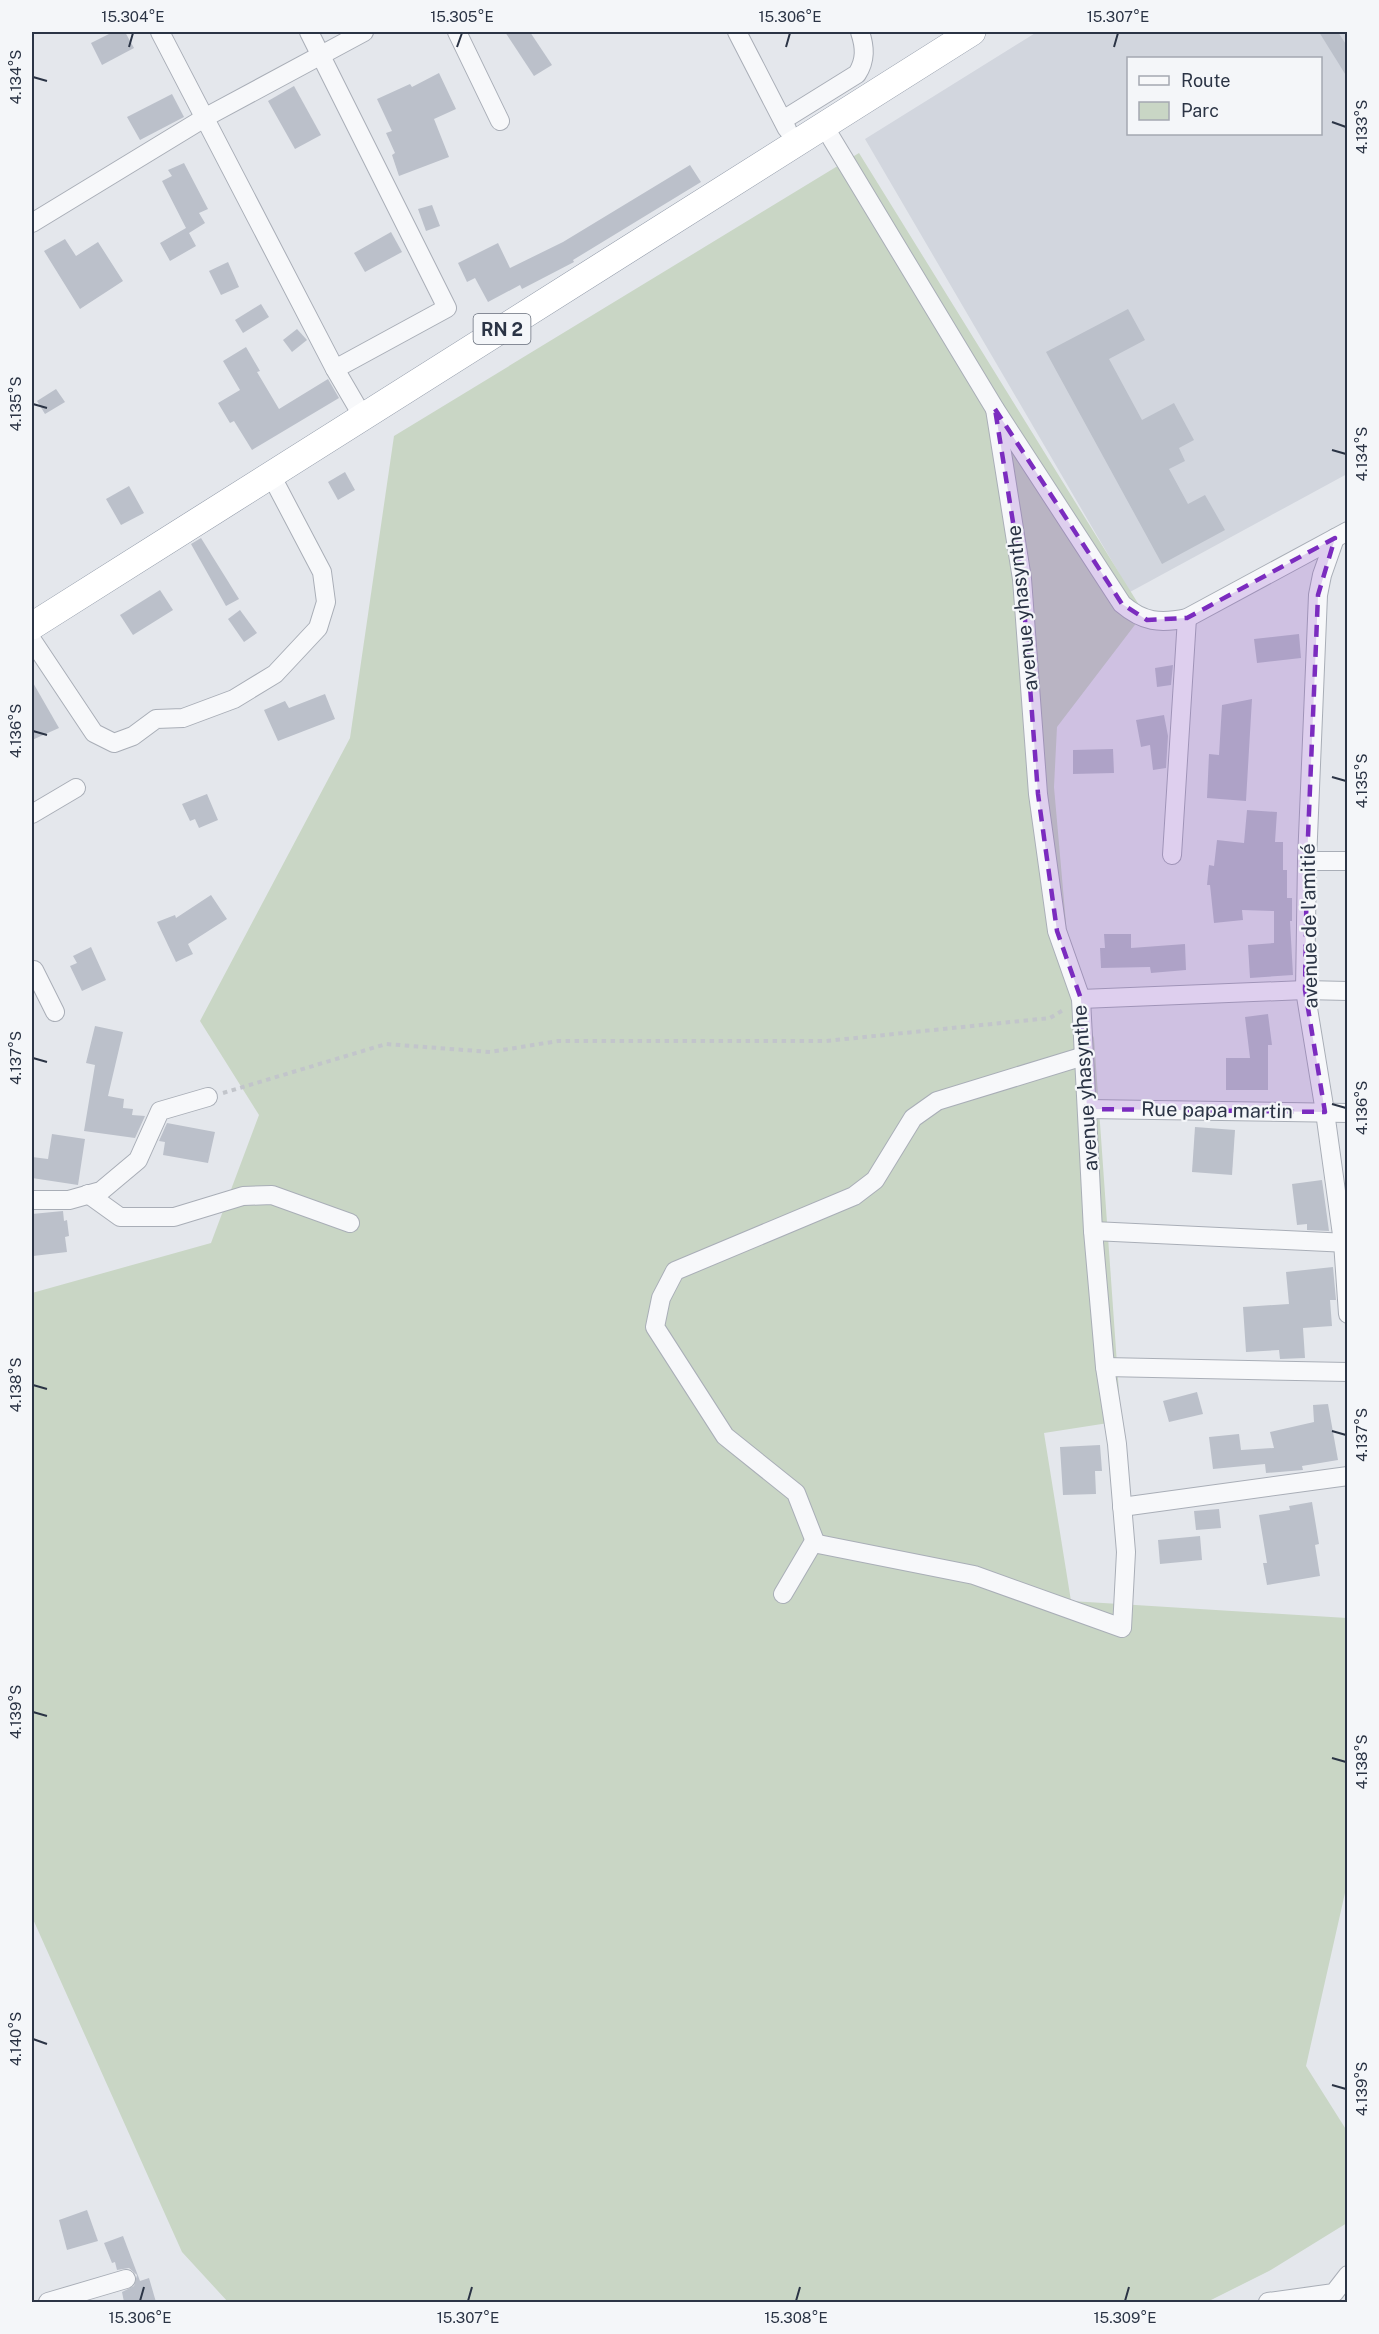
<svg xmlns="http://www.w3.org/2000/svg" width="1379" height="2334" font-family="'Public Sans',sans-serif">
	<rect width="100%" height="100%" fill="#e4e7ec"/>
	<path fill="#d2d6de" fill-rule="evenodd" d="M1037,32H1347V474L1130,592L865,139ZM1128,58H1320V134H1128Z"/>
	<path fill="#c9d6c5" d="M859,153L1144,613L1057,727L1054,787L1071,980L1094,1038L1121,1421L1044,1433L1071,1601L1347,1618V1884L1306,2066L1347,2131V2223L1269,2271L1207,2302H228L182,2252L32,1917V1293L211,1243L259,1115L200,1021L350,738L394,436Z"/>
	<g fill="#bbc0ca">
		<path d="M113,32H125L134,48L102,65L91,43Z"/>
		<path d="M505,32H530L552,65L534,76Z"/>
		<path d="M1319,32H1338L1347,46V77Z"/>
		<path d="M439,73L456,109L434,119L449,157L399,176L392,155L395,153L386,133L392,131L377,99L410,84L412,87Z"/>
		<path d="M294,86L321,135L295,149L268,101Z"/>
		<path d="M172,94L184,117L140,140L127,117Z"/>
		<path d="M184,163L208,209L199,213L205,223L189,233L196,246L170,261L160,243L186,228L162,181L172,176L168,170Z"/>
		<path d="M690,165L701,182L573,260L574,262L522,289L520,285L488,302L475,278L467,282L458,263L498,243L510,268L563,242Z"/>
		<path d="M432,205L440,226L426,231L418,209Z"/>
		<path d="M391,232L402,252L365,272L354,253Z"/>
		<path d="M65,239L76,256L98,242L123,281L80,309L44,251Z"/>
		<path d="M228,262L239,287L221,295L209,271Z"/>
		<path d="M261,304L269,317L243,333L235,320Z"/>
		<path d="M1128,309L1145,340L1109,359L1142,420L1174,403L1194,440L1179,448L1185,461L1169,469L1188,504L1205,495L1225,530L1162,564L1046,352Z"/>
		<path d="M297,329L307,340L292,352L283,340Z"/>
		<path d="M246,347L260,371L257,372L279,409L328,379L339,398L252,450L234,421L230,423L218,403L240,390L223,361Z"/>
		<path d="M56,389L65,402L45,414L37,401Z"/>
		<path d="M345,472L355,490L338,500L328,482Z"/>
		<path d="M129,486L144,513L121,525L106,499Z"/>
		<path d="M201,538L239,599L226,606L191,544Z"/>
		<path d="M160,590L173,610L133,635L120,615Z"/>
		<path d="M240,610L257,633L244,642L228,619Z"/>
		<path d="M1299,634L1301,658L1257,663L1254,639Z"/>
		<path d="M1173,665L1171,685L1157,687L1155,668Z"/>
		<path d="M32,681L59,728L32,740Z"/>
		<path d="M325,694L335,719L278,741L264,710L285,701L289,708Z"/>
		<path d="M1252,699L1246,801L1207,798L1209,754L1219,755L1222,705Z"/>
		<path d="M1164,715L1168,736L1166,768L1153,770L1150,745L1141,747L1136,720Z"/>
		<path d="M1113,749L1114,773L1073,774V750Z"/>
		<path d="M207,794L218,820L199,828L195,819L190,821L182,804Z"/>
		<path d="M1247,810L1277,812L1275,842H1283V870H1287V898H1292V921H1290L1293,975L1250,978L1248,945L1274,943V911L1242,910L1243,920L1214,923L1210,885H1207L1209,865L1214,866L1217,840L1244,843Z"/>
		<path d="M211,895L227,919L188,944L193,954L176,962L157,922L175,915L176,918Z"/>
		<path d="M1104,934H1131V948L1185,944L1186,970L1151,973L1150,967L1101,968L1100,948H1105Z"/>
		<path d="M91,947L106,980L82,991L70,966L77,963L73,956Z"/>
		<path d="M1268,1014L1272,1045H1268V1090H1226V1058H1250L1245,1017Z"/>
		<path d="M95,1026L123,1032L108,1096L124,1099L123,1108L133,1109L132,1115L145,1116L135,1138L84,1131L95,1065L86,1063Z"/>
		<path d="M167,1123L215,1132L208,1163L163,1155L165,1142L159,1141Z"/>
		<path d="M1195,1127L1235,1130L1232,1175L1192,1172Z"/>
		<path d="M52,1134L85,1139L78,1185L32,1178V1157L48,1159Z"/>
		<path d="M1322,1180L1329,1231L1307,1230V1224L1297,1225L1292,1184Z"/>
		<path d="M63,1211L64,1221L67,1220L69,1236L65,1237L67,1252L33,1256L32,1214Z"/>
		<path d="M1333,1267L1336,1300H1330L1332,1326L1303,1328L1305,1358L1280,1359L1279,1350L1246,1352L1243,1307L1289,1304L1286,1272Z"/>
		<path d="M1197,1392L1203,1414L1169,1422L1163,1401Z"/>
		<path d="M1328,1404L1338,1460L1302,1466L1303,1470L1266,1473L1265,1464L1213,1469L1209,1437L1239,1434L1241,1450L1274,1448L1270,1432L1314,1422L1313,1405Z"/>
		<path d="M1100,1445L1102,1471H1095L1096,1494L1063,1495L1060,1447Z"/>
		<path d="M1312,1502L1319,1544L1315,1545L1320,1576L1267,1585L1263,1563H1267L1259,1515L1290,1510L1289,1506Z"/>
		<path d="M1219,1509L1221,1528L1196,1530L1194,1511Z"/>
		<path d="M1200,1536L1202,1560L1160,1564L1158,1540Z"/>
		<path d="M87,2210L98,2241L67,2250L59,2220Z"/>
		<path d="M123,2236L140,2281L149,2278L156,2302H124L122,2292L134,2286L137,2275L129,2268L117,2270L115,2262L112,2263L104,2243Z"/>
	</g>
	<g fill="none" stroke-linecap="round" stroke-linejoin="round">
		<g stroke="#a9aeb7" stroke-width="20">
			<g id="minor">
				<path d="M160,32L335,369L363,417"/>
				<path d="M309,32L447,308L335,369"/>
				<path d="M457,32L500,121"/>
				<path d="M737,32L787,129"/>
				<path d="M783,120L857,74C866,60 865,47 860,32"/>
				<path d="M824,126L995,409L1122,604C1143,622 1160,624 1187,618L1348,531"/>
				<path d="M32,223L206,117L364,32"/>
				<path d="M1335,538L1322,575L1318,595L1307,861L1305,990L1325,1112L1343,1242L1348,1314"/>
				<path d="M32,640L94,733L114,743L133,736L156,719L183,718L234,699L275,674L318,628L326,602L322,572L271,475"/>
				<path d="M32,814L76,788"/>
				<path d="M1172,855L1187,618"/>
				<path d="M1307,861H1348"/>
				<path d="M32,971L34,970L55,1012"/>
				<path d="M1081,999L1305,990L1348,991"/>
				<path d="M1087,1109L1348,1113"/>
				<path d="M88,1194L120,1217H174L243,1196L272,1195L350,1223"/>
				<path d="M32,1200H69L101,1191L138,1160L160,1111L208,1097"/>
				<path d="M1093,1231L1348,1243"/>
				<path d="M1105,1367L1348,1372"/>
				<path d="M1122,1507L1348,1476"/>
				<path d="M816,1544L796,1493L725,1436L655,1327L661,1298L675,1271L854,1196L875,1180L913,1118L937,1101L1084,1056"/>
				<path d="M783,1594L813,1543L974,1575L1122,1628L1126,1552L1117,1444L1105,1367L1093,1231L1081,999L1057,931L1038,794L1022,579L995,409"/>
				<path d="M48,2302L126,2279"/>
				<path d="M1268,2302L1334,2293L1348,2275"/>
			</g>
		</g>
		<g stroke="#8b94a3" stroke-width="28">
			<path id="highway" d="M32,626L972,32"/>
		</g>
		<path stroke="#c2c5cb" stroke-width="4" stroke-dasharray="4.5 4.5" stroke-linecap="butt" d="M223,1093L386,1044L490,1052L558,1041H826L1050,1018L1065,1009"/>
		<use href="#minor" stroke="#f7f8fa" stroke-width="18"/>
		<use href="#highway" stroke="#fff" stroke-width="27"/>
	</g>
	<path fill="#7b2cbf" fill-opacity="0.2" stroke="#7b2cbf" stroke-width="4.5" stroke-dasharray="12 8" stroke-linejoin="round" d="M995,409L1122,604L1147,620L1187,618L1335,538L1318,595L1307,861L1305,990L1325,1112L1087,1109L1081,999L1057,931L1038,794L1022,579Z"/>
	<path fill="none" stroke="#2b3445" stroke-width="2" d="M129,47L133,33M457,47L462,33M786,47L790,33M1114,47L1118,33M33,77L47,81M1332,122L1346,127M33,404L47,408M1332,450L1346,454M33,731L47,735M1332,777L1346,781M33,1058L47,1062M1332,1104L1346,1108M33,1385L47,1389M1332,1431L1346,1435M33,1712L47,1716M1332,1758L1346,1762M33,2039L47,2044M1332,2085L1346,2089M140,2301L144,2287M468,2301L472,2287M796,2301L800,2287M1125,2301L1129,2287"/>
	<g text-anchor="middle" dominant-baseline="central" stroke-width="4.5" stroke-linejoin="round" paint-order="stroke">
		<rect fill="#f4f6f9" stroke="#676e7b" stroke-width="1.5" x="473.5" y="314" width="57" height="30" rx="4.5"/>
		<g font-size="18" font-weight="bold" fill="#2b3445">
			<text x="502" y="329">RN 2</text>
		</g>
		<g font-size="20" fill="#2b3445" stroke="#f4f6f9">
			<text transform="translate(1022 608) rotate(-96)">avenue yhasynthe</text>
			<text transform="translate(1309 926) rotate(-91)">avenue de l'amitié</text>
			<text transform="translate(1085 1088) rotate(-94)">avenue yhasynthe</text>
			<text transform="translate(1217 1110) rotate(1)">Rue papa martin</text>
		</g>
	</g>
	<rect width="1379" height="2334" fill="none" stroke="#f4f6f9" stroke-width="66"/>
	<rect x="1127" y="57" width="195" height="78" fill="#f4f6f9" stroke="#a4a8b1" stroke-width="1.5"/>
	<rect x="1139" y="76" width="30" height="9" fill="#f7f8fa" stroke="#a4a8b1" stroke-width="1.5"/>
	<text x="1181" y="87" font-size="18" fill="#2b3445">Route</text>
	<rect x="1139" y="102" width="30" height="18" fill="#c9d6c5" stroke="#a4a8b1" stroke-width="1.5"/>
	<text x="1181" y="117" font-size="18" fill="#2b3445">Parc</text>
	<rect x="33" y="33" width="1313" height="2268" fill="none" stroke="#2b3445" stroke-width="2"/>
	<g font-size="15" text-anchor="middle" fill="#2b3445">
		<text x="133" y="22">15.304°E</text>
		<text x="462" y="22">15.305°E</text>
		<text x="790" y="22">15.306°E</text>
		<text x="1118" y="22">15.307°E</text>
		<text transform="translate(16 77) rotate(-90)" y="5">4.134°S</text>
		<text transform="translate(1362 127) rotate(-90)" y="5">4.133°S</text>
		<text transform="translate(16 404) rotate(-90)" y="5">4.135°S</text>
		<text transform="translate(1362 454) rotate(-90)" y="5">4.134°S</text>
		<text transform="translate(16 731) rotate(-90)" y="5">4.136°S</text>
		<text transform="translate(1362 781) rotate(-90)" y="5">4.135°S</text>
		<text transform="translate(16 1058) rotate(-90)" y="5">4.137°S</text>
		<text transform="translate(1362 1108) rotate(-90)" y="5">4.136°S</text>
		<text transform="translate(16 1385) rotate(-90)" y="5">4.138°S</text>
		<text transform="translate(1362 1435) rotate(-90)" y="5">4.137°S</text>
		<text transform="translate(16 1712) rotate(-90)" y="5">4.139°S</text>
		<text transform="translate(1362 1762) rotate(-90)" y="5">4.138°S</text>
		<text transform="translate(16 2039) rotate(-90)" y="5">4.140°S</text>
		<text transform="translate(1362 2089) rotate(-90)" y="5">4.139°S</text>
		<text x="140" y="2323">15.306°E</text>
		<text x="468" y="2323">15.307°E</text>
		<text x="796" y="2323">15.308°E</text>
		<text x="1125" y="2323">15.309°E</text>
	</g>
</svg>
